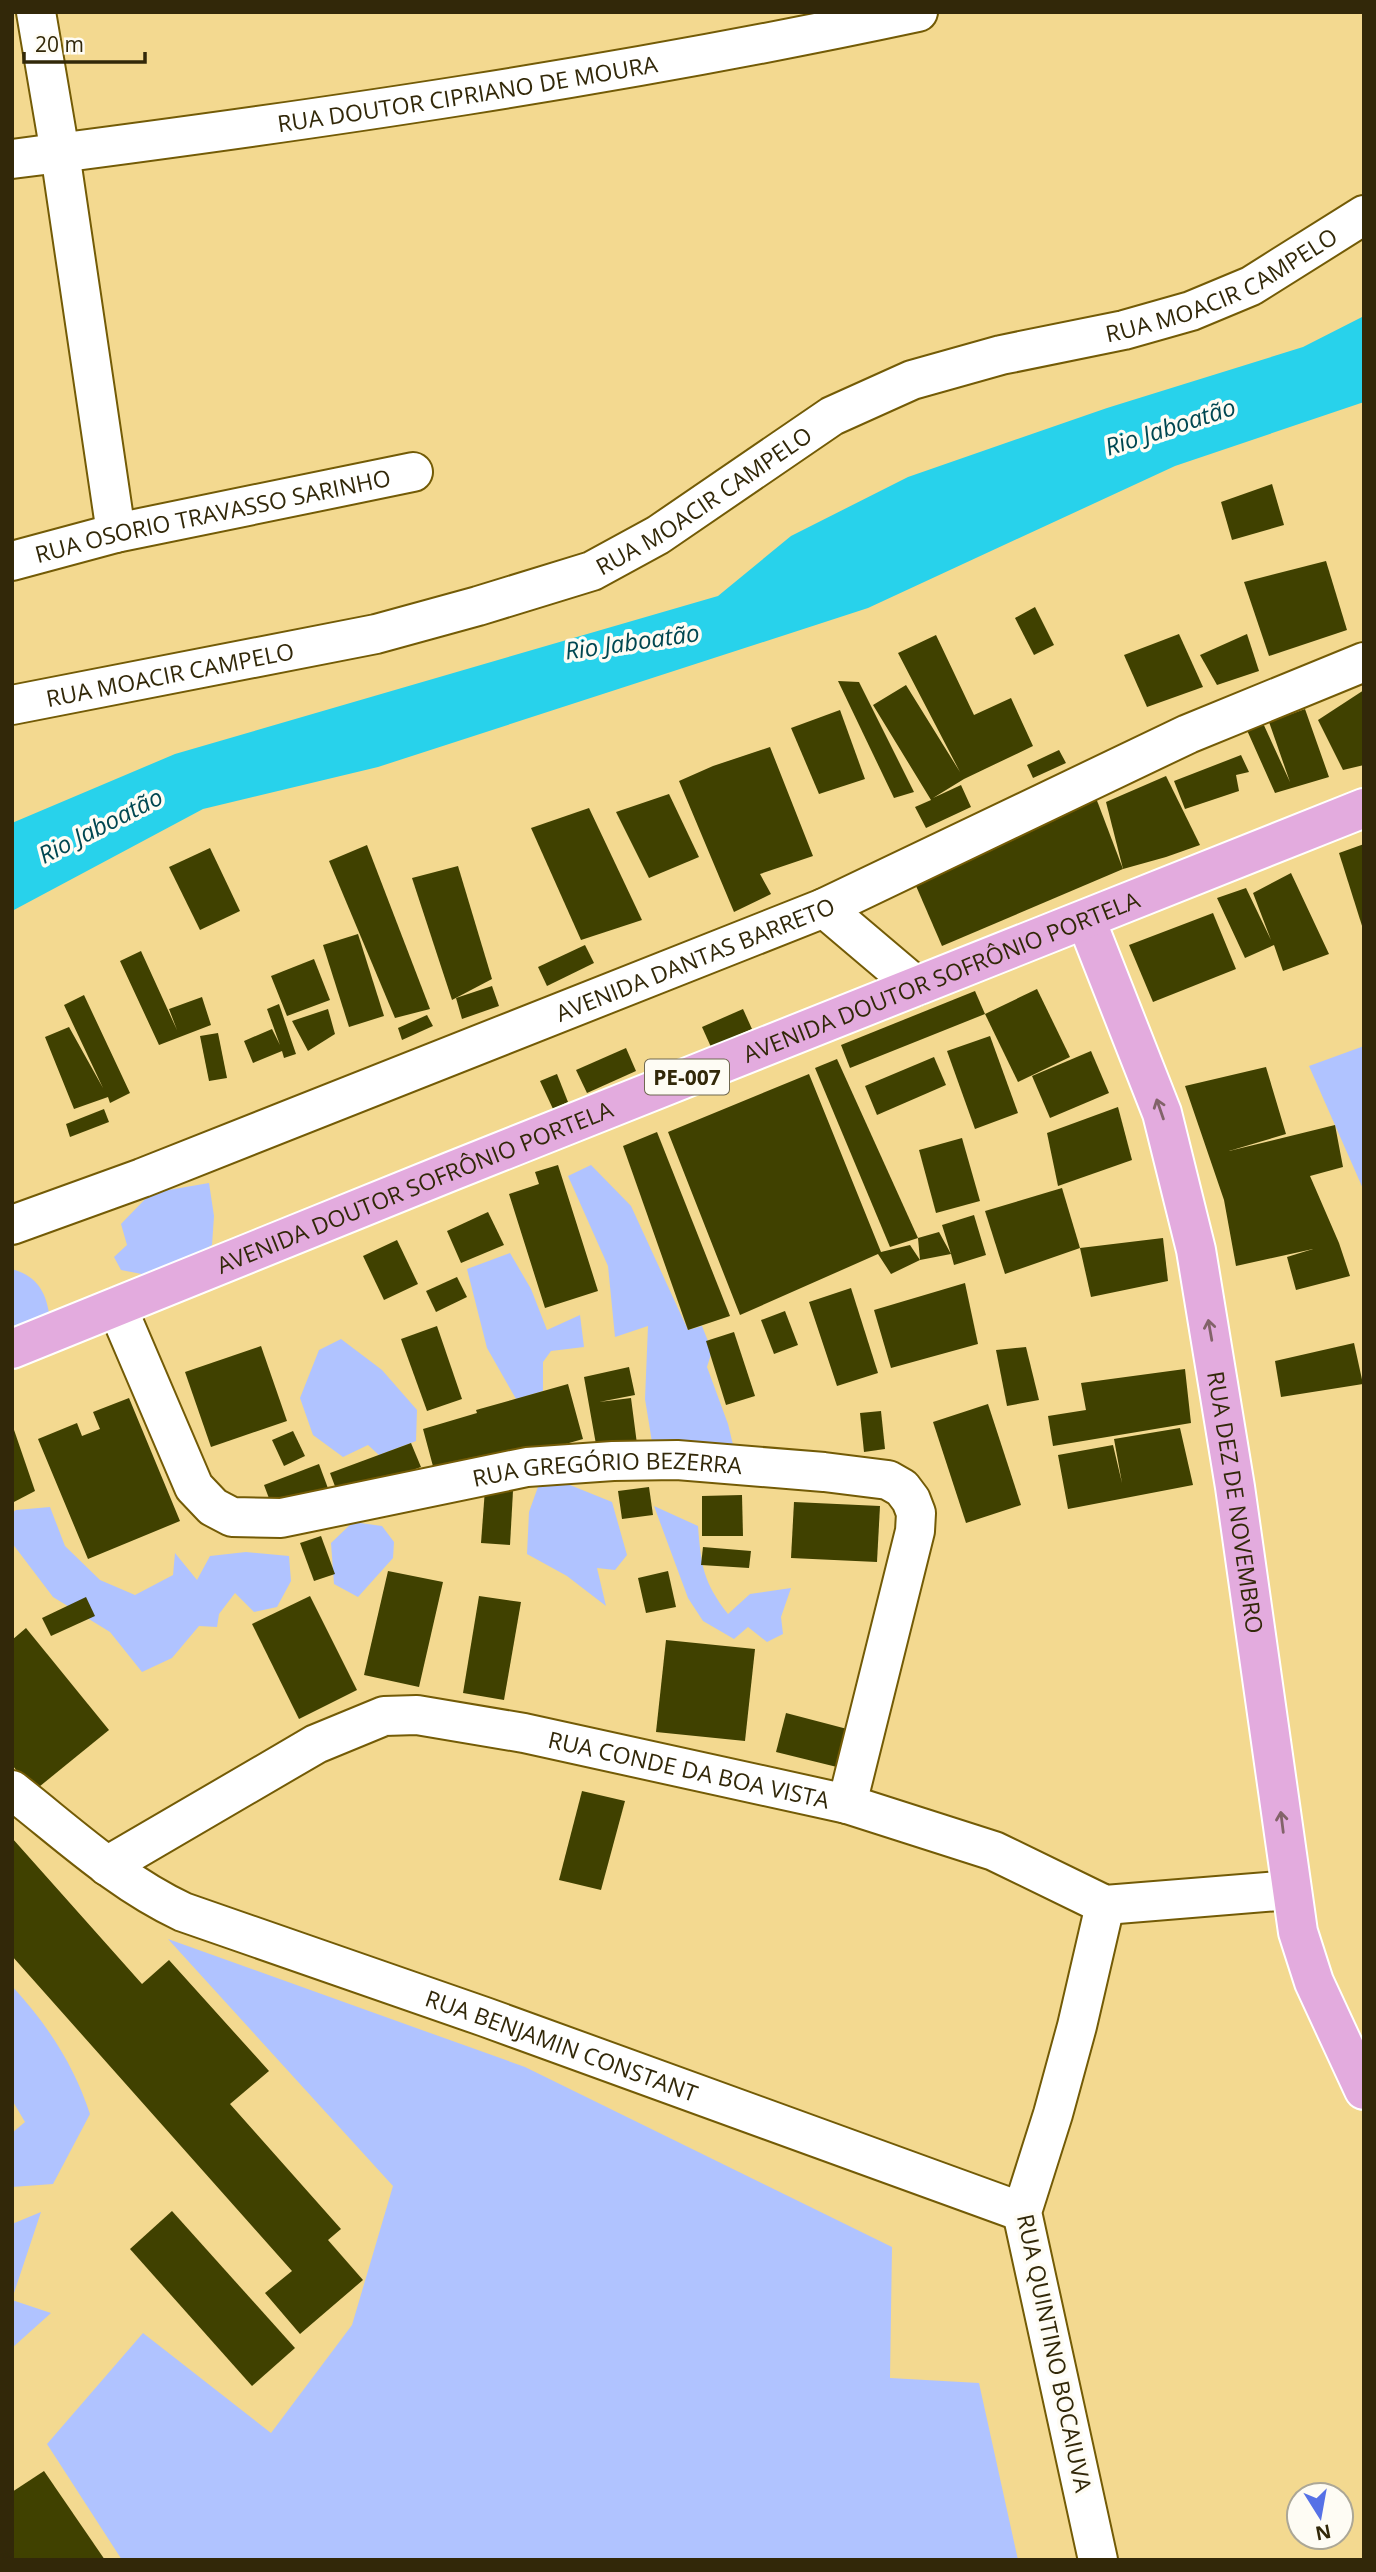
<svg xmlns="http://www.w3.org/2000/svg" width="1376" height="2572" font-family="'Open Sans',sans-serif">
	<rect width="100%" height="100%" fill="#f3d990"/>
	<g fill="#b0c3ff">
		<path d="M1364,1046V1191L1309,1066Z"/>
		<path d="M591,1165L631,1206L688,1330L702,1326L712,1351L707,1367L728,1424L735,1453L652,1442L645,1399L648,1326L615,1337L608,1266L568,1176Z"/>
		<path d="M209,1183L214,1216L212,1245L157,1277L121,1270L114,1257L127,1245L121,1224L151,1193Z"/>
		<path d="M510,1253L531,1289L547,1330L580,1315L584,1347L551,1351L543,1362V1391L516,1399L487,1348L467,1269Z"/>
		<path d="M12,1269C36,1276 45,1290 49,1313L12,1335Z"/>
		<path d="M341,1339L382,1370L417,1410L416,1441L379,1455L368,1445L343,1457L313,1435L300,1398L319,1350Z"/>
		<path d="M539,1484L570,1485L612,1502L627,1555L615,1570L597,1568L606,1606L567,1576L527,1554L529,1512Z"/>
		<path d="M654,1506L698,1526C701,1565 703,1582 728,1614L750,1594L791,1588L781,1617L783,1634L767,1642L748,1627L734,1639L703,1621L688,1598Z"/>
		<path d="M50,1507L65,1546L100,1580L135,1595L173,1575L175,1553L197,1580L210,1556L246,1552L289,1556L291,1581L277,1607L254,1612L235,1593L219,1614L217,1627L199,1626L172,1658L142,1672L110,1632L53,1597L12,1543V1513L16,1510Z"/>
		<path d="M353,1522L382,1526L394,1542L393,1558L358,1597L334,1584L331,1543Z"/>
		<path d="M168,1939L525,2067L892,2247L890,2378L979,2383L1018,2560H122L47,2444L143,2333L271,2433L352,2325L393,2186Z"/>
		<path d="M12,1986C47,2024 74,2065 90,2114L53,2184L12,2187V2133L25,2122L12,2100Z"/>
		<path d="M41,2212L12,2299V2224Z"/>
		<path d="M12,2300L51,2313L12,2348Z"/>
	</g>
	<path fill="#28d2eb" d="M1364,316V402L1175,466L868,608L378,767L203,809L12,911V823L175,754L718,596L791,536L908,477L1107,408L1303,347Z"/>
	<g fill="#404100">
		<path d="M1272,484L1284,525L1232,540L1221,502Z"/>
		<path d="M1326,561L1347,630L1269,656L1244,582Z"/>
		<path d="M1035,607L1054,645L1034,655L1015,618Z"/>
		<path d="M1179,634L1203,687L1147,707L1124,655Z"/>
		<path d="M1247,634L1259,671L1217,685L1200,655Z"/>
		<path d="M936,635L974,715L1011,698L1033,746L964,779L933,798L961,785L971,807L926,828L915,807L931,800L873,705L906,685L960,772L898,653Z"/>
		<path d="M838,681L859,682L914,792L894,798Z"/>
		<path d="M1364,690V765L1343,770L1318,720Z"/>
		<path d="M1305,709L1329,777L1275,793L1246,728L1262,721L1290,782L1269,722Z"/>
		<path d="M840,710L865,779L819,794L791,728Z"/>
		<path d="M770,747L813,856L760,874L771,894L734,912L679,781L713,766Z"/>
		<path d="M1059,750L1066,763L1033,778L1027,765Z"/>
		<path d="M1241,755L1249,772L1236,775L1239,791L1185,809L1174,781Z"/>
		<path d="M1166,776L1200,845L1166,857L1123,869L1106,802Z"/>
		<path d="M669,794L699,857L649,878L616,812Z"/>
		<path d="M1096,798L1123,869L942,946L913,879Z"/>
		<path d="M589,808L642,920L581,940L531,828Z"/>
		<path d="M1364,844V929H1363L1339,853Z"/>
		<path d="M367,845L430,1009L395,1018L329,861Z"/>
		<path d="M210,848L240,911L200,930L169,867Z"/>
		<path d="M458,866L492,979L452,1000L412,878Z"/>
		<path d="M1291,873L1329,954L1283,971L1274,945L1245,958L1217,898L1246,888L1271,940L1253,893Z"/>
		<path d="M1213,913L1236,969L1153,1002L1129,945Z"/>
		<path d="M358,934L384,1016L349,1027L323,945Z"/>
		<path d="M585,945L594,963L547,986L538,967Z"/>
		<path d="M141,951L177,1030L169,1009L202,997L211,1025L159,1045L120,961Z"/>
		<path d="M314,959L330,1000L287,1016L271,976Z"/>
		<path d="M492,986L499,1006L462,1019L456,998Z"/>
		<path d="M1037,989L1070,1057L1018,1082L985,1014Z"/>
		<path d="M975,991L985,1014L850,1068L841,1045Z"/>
		<path d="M84,995L130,1093L110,1103L108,1097L74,1109L45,1037L69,1027L103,1088L64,1005Z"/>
		<path d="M279,1004L296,1054L284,1058L282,1051L253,1063L244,1041L272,1029L280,1045L267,1009Z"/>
		<path d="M328,1009L335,1034L308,1051L292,1021Z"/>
		<path d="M743,1009L752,1029L711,1047L702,1027Z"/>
		<path d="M427,1015L433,1026L402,1040L398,1028Z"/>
		<path d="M218,1033L227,1078L209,1081L200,1036Z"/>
		<path d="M990,1036L1018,1113L975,1129L947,1051Z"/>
		<path d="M626,1048L636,1071L587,1093L576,1070Z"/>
		<path d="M1091,1051L1109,1093L1050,1118L1032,1076Z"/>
		<path d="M934,1057L946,1085L877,1115L865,1086Z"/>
		<path d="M837,1059L918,1238L890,1247L815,1068Z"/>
		<path d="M1266,1067L1286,1134L1229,1151L1335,1125L1343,1167L1310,1176L1339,1243L1350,1276L1296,1290L1287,1257L1313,1249L1236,1266L1224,1200L1185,1086Z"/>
		<path d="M557,1074L568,1102L553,1109L540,1081Z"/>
		<path d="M809,1074L881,1252L910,1245L920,1260L891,1274L878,1254L740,1315L668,1132Z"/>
		<path d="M1118,1107L1132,1160L1058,1186L1047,1133Z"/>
		<path d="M104,1109L109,1122L70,1137L66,1124Z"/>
		<path d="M657,1132L730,1316L688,1330L623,1146Z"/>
		<path d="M962,1138L980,1201L936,1213L919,1150Z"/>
		<path d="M558,1165L598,1291L545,1308L509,1194L539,1184L535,1172Z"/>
		<path d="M1062,1188L1080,1248L1005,1274L985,1211Z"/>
		<path d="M488,1212L504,1245L461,1263L447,1231Z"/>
		<path d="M974,1215L986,1255L954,1265L951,1254L920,1260L918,1238L939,1232L951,1254L942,1225Z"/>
		<path d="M1163,1238L1168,1281L1091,1297L1080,1248Z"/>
		<path d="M397,1240L418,1284L384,1300L363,1256Z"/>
		<path d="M457,1277L467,1297L436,1312L426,1291Z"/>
		<path d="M965,1283L978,1344L891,1368L874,1310Z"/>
		<path d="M851,1288L878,1373L837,1386L809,1302Z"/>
		<path d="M785,1311L798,1345L774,1354L761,1320Z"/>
		<path d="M437,1326L462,1399L427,1411L401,1339Z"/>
		<path d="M734,1332L755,1396L726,1405L706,1341Z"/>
		<path d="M1354,1343L1363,1384L1281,1397L1275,1361Z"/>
		<path d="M261,1346L287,1421L211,1447L185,1372Z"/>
		<path d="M1026,1347L1039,1400L1007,1406L996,1350Z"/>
		<path d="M629,1367L635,1395L599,1402L631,1398L637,1444L597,1450L584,1377Z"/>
		<path d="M1185,1369L1191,1423L1053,1446L1048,1416L1086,1410L1081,1383Z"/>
		<path d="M568,1384L583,1439L492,1465L489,1455L434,1470L423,1429L477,1413L476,1410Z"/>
		<path d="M129,1398L180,1521L88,1559L38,1439L77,1423L82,1436L100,1429L93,1412Z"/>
		<path d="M988,1404L1021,1505L966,1523L933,1422Z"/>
		<path d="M881,1411L885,1449L864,1452L860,1413Z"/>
		<path d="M13,1427L35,1491L12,1503V1428Z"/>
		<path d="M1180,1428L1193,1485L1068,1509L1058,1455L1113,1445L1122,1483L1114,1439Z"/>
		<path d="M293,1431L305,1456L284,1466L272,1440Z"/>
		<path d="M411,1443L421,1467L339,1497L330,1473Z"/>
		<path d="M319,1464L329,1491L270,1501L264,1485Z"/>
		<path d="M649,1487L653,1515L622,1519L618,1491Z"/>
		<path d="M485,1489L513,1491L510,1545L481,1543Z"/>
		<path d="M742,1495L743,1536H702V1496Z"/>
		<path d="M794,1502L880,1506L877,1562L791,1558Z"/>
		<path d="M321,1536L335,1574L314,1581L300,1543Z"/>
		<path d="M703,1547L751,1551L749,1568L701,1565Z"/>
		<path d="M388,1571L443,1582L419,1687L364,1675Z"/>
		<path d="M668,1571L676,1607L646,1613L638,1578Z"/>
		<path d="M310,1596L357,1690L299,1719L252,1624Z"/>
		<path d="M479,1596L521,1602L504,1700L463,1693Z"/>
		<path d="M86,1597L95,1616L51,1636L42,1618Z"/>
		<path d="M26,1628L109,1730L34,1791L12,1765V1640Z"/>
		<path d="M666,1640L755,1649L745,1741L656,1732Z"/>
		<path d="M786,1713L851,1730L841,1768L776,1752Z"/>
		<path d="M582,1791L625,1801L601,1890L559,1880Z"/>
		<path d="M12,1838L142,1984L169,1960L269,2071L230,2104L341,2229L328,2240L363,2280L300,2334L265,2293L292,2271L12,1956Z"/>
		<path d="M172,2211L295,2348L252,2386L130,2249Z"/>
		<path d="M44,2471L105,2560H12V2492Z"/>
	</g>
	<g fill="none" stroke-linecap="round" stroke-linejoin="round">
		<g stroke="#735b06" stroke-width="42">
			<g id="minor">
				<path d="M36,12L60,153L116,533"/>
				<path id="s1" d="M12,159C316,120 619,76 918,12"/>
				<path id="s2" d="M12,561L116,533L413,472"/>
				<path id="s3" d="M12,705L376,634L478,606L592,571L658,535L832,416L912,380L1001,355L1124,330L1191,311L1251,286L1364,215"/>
				<path d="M824,908L916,986"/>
				<path id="s4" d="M12,1225L142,1178L824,908L1188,734L1364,662"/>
				<path id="s5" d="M117,1307L194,1487L213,1507L232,1517L281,1518L527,1467L613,1461L677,1460L824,1472L888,1480L902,1488L911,1500L916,1513L915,1531L847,1804"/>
				<path id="s6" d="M12,1790C67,1833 119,1882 183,1912L485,2017L1022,2212"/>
				<path id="s7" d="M107,1866L316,1744L384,1716L417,1715L524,1733L847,1804L994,1851L1105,1905L1291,1890"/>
				<path d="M1098,2560L1022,2212L1053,2114L1077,2026L1105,1905"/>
			</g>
		</g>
		<g stroke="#fff" stroke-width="42">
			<g id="major">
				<path id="s8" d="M1086,920L1162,1113L1196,1250L1235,1487L1298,1932L1314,1982L1364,2090"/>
				<path id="s9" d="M12,1349L452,1171L1364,808"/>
			</g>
		</g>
		<use href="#minor" stroke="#fff" stroke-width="38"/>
		<use href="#major" stroke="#e3abde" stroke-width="38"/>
	</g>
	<defs><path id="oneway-shaft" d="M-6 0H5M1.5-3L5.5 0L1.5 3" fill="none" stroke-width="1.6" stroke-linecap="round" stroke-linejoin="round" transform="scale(1.75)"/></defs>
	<g stroke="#826369">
		<use href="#oneway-shaft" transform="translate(1160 1109) rotate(-109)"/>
		<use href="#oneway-shaft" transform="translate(1210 1330) rotate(-100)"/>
		<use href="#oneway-shaft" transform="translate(1282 1822) rotate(-97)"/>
	</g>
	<g text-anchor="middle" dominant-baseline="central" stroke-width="7" stroke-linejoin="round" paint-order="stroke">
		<rect fill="#fefcf4" stroke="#6f6850" stroke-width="2" x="645" y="1059.5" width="84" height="35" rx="5"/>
		<g font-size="21" font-weight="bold" fill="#322809">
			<text x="687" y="1077">PE-007</text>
		</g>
		<g font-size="23" fill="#322809" stroke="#fefcf4">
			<text stroke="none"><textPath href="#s1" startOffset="460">RUA DOUTOR CIPRIANO DE MOURA</textPath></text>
			<text stroke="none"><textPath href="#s3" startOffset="1295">RUA MOACIR CAMPELO</textPath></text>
			<text stroke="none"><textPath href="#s3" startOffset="728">RUA MOACIR CAMPELO</textPath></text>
			<text stroke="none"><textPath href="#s2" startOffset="206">RUA OSORIO TRAVASSO SARINHO</textPath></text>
			<text stroke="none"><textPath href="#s3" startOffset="161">RUA MOACIR CAMPELO</textPath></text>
			<text stroke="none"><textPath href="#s4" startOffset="733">AVENIDA DANTAS BARRETO</textPath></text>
			<text stroke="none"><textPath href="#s9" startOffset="1001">AVENIDA DOUTOR SOFRÔNIO PORTELA</textPath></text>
			<text stroke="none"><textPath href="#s9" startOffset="434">AVENIDA DOUTOR SOFRÔNIO PORTELA</textPath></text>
			<text stroke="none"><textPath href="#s5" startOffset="625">RUA GREGÓRIO BEZERRA</textPath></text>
			<text stroke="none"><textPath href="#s8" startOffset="604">RUA DEZ DE NOVEMBRO</textPath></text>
			<text stroke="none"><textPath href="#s7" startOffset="626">RUA CONDE DA BOA VISTA</textPath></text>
			<text stroke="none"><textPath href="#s6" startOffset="612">RUA BENJAMIN CONSTANT</textPath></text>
			<text transform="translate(1055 2353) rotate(78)">RUA QUINTINO BOCAIUVA</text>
		</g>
		<g font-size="24" font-style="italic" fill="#004751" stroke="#fefcf4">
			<text transform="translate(1170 426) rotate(-18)">Rio Jaboatão</text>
			<text transform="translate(632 641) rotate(-8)">Rio Jaboatão</text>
			<text transform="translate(100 825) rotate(-27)">Rio Jaboatão</text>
		</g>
	</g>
	<rect width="1376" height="2572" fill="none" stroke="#322809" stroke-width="28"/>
	<g transform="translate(1320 2516) rotate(169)"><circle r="33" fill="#fefcf4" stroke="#aca796" stroke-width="2"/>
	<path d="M0-5L12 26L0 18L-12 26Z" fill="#5671e6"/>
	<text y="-10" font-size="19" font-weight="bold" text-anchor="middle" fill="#322809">N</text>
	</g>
	<path d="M24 52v10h121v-10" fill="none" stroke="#322809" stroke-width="3.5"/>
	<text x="35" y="52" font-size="21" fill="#322809" stroke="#fefcf4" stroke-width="5" paint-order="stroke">20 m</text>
</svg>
